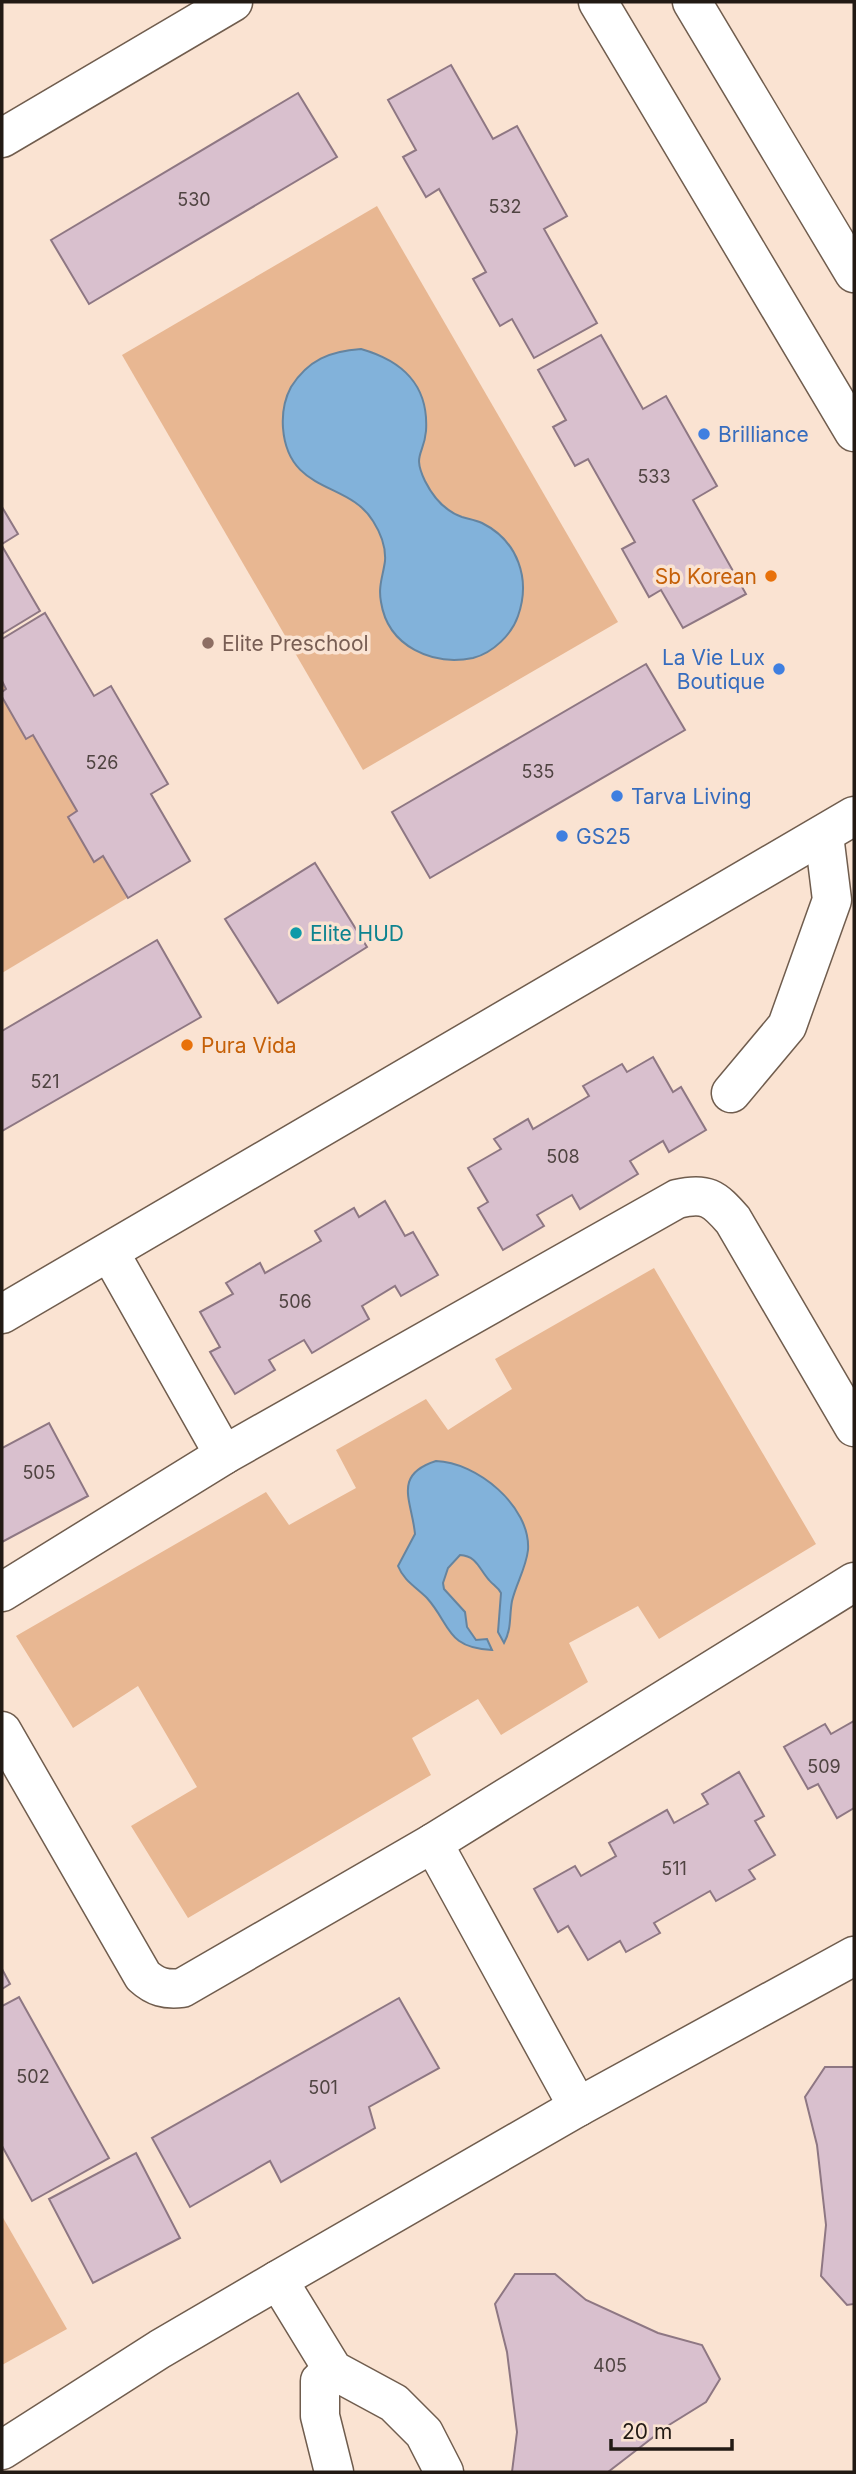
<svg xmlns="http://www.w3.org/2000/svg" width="856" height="2474" font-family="Inter,sans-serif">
	<rect width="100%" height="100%" fill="#fae3d2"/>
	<g fill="#e8b792">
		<path d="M377,206L618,622L363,770L122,355Z"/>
		<path d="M2,677L132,895L2,973Z"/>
		<path d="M654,1268L816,1544L659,1639L638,1606L569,1643L588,1682L501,1735L478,1699L412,1738L431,1775L188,1918L131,1826L197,1787L138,1686L73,1728L16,1636L266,1492L289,1525L356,1488L336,1450L426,1399L448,1430L512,1389L495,1359Z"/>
		<path d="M2,2216L67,2329L2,2365Z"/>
	</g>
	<g fill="#82b2da" stroke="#65849f" stroke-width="2">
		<path d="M361,349C403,361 429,385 426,431C424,455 412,454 425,481C433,497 445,511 462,517C469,519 476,520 482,523C518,541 531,579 518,616C512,634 493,653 473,658C433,666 388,647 381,602C378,586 383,576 385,561C386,547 380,532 373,521C349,481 288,494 283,428C282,414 284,400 291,387C308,360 330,351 361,349Z"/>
		<path d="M436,1461C476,1462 531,1506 528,1550C526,1568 516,1584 512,1601C509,1617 512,1628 504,1643L498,1632L501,1593C498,1587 493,1585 489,1580C479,1569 477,1556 460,1555L448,1568L443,1583L444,1589L465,1612L467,1627L476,1640L487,1639L492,1650C446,1648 451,1625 427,1598C416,1587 404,1581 398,1566L415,1534C412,1501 392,1475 436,1461Z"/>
	</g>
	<g fill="#d9c0ce" stroke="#8e7783" stroke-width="2">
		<path d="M451,65L493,139L517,126L567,216L544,229L597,323L534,358L512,319L500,326L473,279L486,272L439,189L426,197L403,157L416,150L388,100Z"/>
		<path d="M298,93L337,157L89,304L51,240Z"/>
		<path d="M601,335L643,409L666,396L717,486L693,500L746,594L683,628L661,590L649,597L622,549L635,542L588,459L575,466L553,427L566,420L538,370Z"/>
		<path d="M2,507L18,534L2,544Z"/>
		<path d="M2,546L40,611L2,634Z"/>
		<path d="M45,613L94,696L111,686L168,784L151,794L190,861L128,898L103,856L94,862L68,817L77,811L33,735L26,739L2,697V692L6,689L2,681V639Z"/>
		<path d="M646,664L685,730L430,878L392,812Z"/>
		<path d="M315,863L367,947L278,1003L225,919Z"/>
		<path d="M157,940L201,1017L2,1131V1031Z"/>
		<path d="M653,1057L673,1092L681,1087L706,1130L669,1152L663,1141L630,1161L638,1174L580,1209L572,1195L537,1215L544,1226L503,1250L478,1208L488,1202L468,1168L501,1149L494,1139L528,1119L533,1129L589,1096L583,1086L622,1064L627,1072Z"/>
		<path d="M385,1201L405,1236L413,1232L438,1275L401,1296L395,1286L362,1306L369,1319L312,1353L304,1340L269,1360L275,1370L235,1394L210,1352L220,1347L200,1312L233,1294L226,1283L260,1263L265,1273L321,1241L315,1231L354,1208L359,1217Z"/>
		<path d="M49,1423L88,1496L2,1542V1448Z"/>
		<path d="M854,1721V1808L837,1818L818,1784L808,1789L784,1747L825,1724L831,1734Z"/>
		<path d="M739,1772L764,1816L755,1821L775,1855L749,1870L755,1879L716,1901L710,1891L654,1923L660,1933L626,1952L620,1941L588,1960L568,1926L558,1932L534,1889L575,1866L581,1876L616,1856L609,1843L667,1810L674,1823L708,1804L702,1794Z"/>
		<path d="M2,1969L10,1984L2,1989Z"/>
		<path d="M19,1997L109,2158L32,2201L2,2146V2006Z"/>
		<path d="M399,1998L439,2068L369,2107L375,2128L281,2182L270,2161L190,2207L152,2138Z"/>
		<path d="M825,2067H854V2304L847,2305L821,2276L826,2225L817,2145L805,2097Z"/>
		<path d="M136,2153L180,2238L93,2283L49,2199Z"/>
		<path d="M515,2274H555L586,2300L658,2333L702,2345L720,2379L706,2402L669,2425L608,2472H512L517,2432L507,2352L495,2304Z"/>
	</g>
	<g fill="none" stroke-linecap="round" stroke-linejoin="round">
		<g stroke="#705d4e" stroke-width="41">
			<g id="minor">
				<path d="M598,2L854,432"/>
				<path d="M692,2L854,273"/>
				<path d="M2,138L233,2"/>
				<path d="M731,1093L787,1026L832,900L824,835"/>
				<path d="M110,1253L224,1455"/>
				<path d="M2,1314L854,816"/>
				<path d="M2,1592L224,1455L677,1199C706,1192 714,1198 733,1220L854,1427"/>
				<path d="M2,1731L143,1976C155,1987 166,1990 182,1988L433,1843L854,1582"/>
				<path d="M433,1843L578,2107"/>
				<path d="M278,2280L333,2370L394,2403L424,2433L444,2472"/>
				<path d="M333,2370L320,2381V2416L334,2472"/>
				<path d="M2,2450L160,2349L278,2280L578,2107L854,1956"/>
			</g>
		</g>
		<use href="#minor" stroke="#fff" stroke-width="38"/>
	</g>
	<g fill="#3f7fe0" stroke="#fae3d2" stroke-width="2.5">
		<circle cx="704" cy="434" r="7"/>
		<circle cx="779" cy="669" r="7"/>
		<circle cx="617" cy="796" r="7"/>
		<circle cx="562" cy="836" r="7"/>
	</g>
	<g fill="#e8710a" stroke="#fae3d2" stroke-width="2.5">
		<circle cx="771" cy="576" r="7"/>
		<circle cx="187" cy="1045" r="7"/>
	</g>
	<circle fill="#8d6e63" stroke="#fae3d2" stroke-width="2.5" cx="208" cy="643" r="7"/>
	<circle fill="#0f9aa8" stroke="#fae3d2" stroke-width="2.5" cx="296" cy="933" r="7"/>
	<g text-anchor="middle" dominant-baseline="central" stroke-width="7" stroke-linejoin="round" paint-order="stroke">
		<g font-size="18" fill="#504442">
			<text x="194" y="199">530</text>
			<text x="505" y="206">532</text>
			<text x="654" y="476">533</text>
			<text x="102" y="762">526</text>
			<text x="538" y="771">535</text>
			<text x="45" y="1081">521</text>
			<text x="563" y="1156">508</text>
			<text x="295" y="1301">506</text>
			<text x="39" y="1472">505</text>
			<text x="824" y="1766">509</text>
			<text x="674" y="1868">511</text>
			<text x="33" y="2076">502</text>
			<text x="323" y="2087">501</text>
			<text x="610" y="2365">405</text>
		</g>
		<g font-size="21" fill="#366cbe" stroke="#fae3d2" text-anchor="start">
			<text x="718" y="434">Brilliance</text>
			<text x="765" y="657" text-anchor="end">La Vie Lux<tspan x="765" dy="24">Boutique</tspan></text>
			<text x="631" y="796">Tarva Living</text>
			<text x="576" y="836">GS25</text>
		</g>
		<g font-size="21" fill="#c56008" stroke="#fae3d2" text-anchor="end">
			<text x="757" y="576">Sb Korean</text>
			<text x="201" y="1045" text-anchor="start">Pura Vida</text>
		</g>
		<g font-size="21" fill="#785e54" stroke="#fae3d2" text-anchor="start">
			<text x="222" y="643">Elite Preschool</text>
		</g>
		<g font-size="21" fill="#0d838f" stroke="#fae3d2" text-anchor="start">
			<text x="310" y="933">Elite HUD</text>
		</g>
	</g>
	<rect width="856" height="2474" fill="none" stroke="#221a14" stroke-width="7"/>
	<path d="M611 2439v10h121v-10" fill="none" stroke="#221a14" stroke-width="3.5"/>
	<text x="622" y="2439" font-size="21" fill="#221a14" stroke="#fae3d2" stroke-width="5" paint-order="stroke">20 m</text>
</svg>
